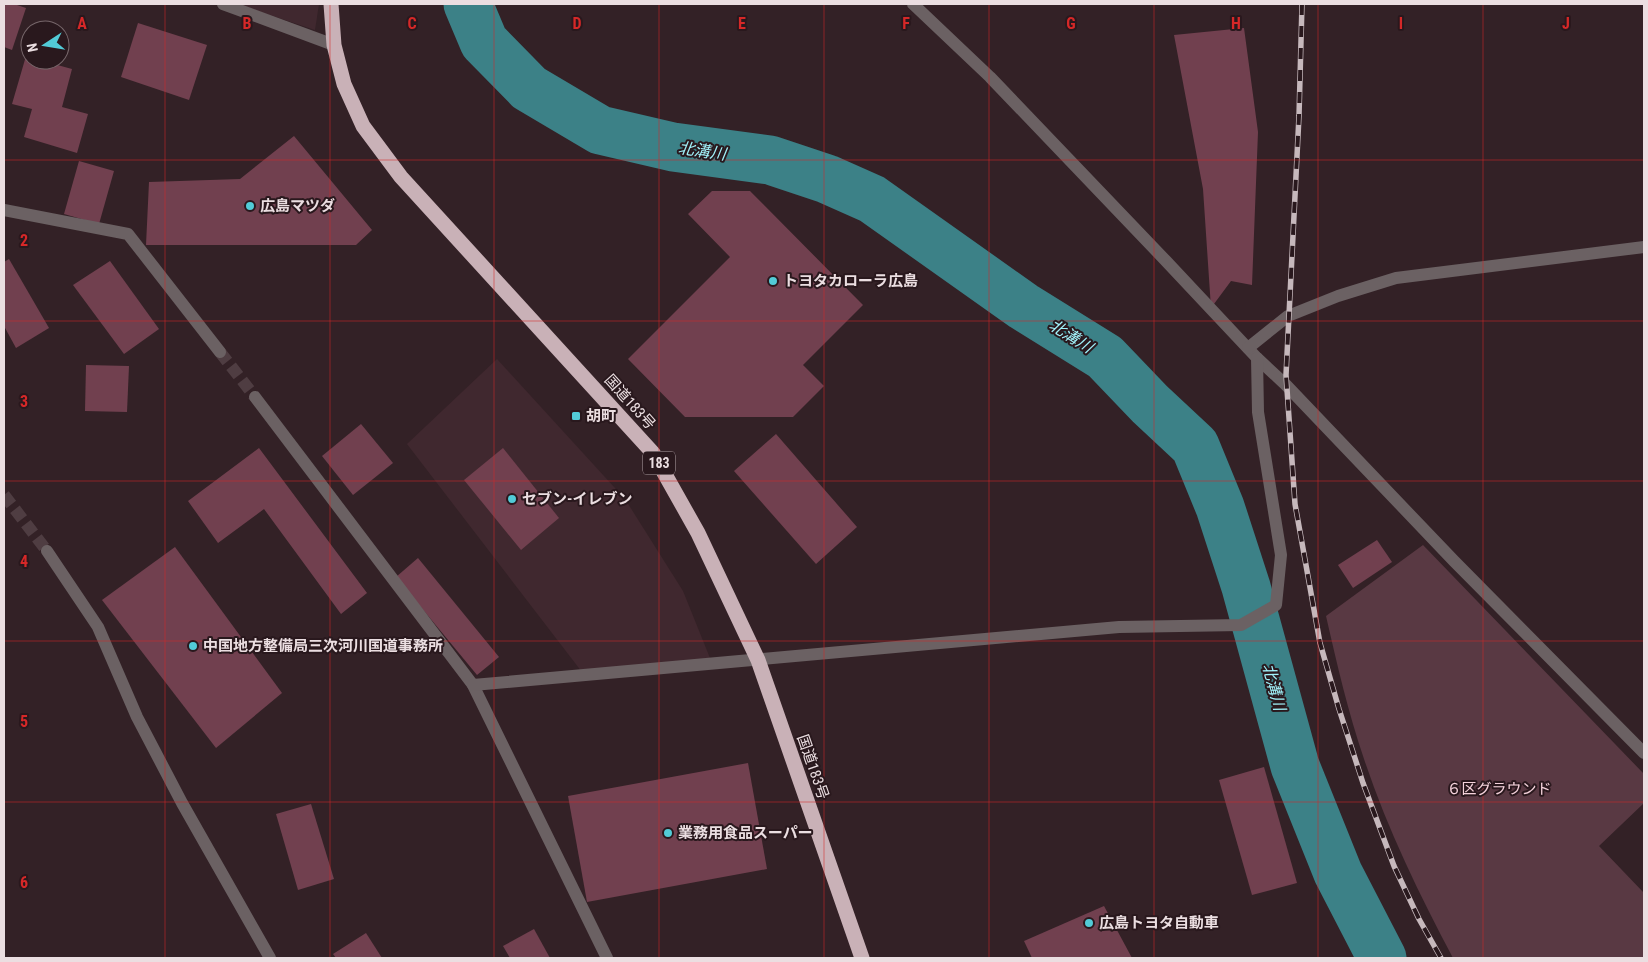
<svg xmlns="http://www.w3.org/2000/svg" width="1648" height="962" font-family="'Roboto Condensed','Noto Sans JP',sans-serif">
	<rect width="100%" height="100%" fill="#332126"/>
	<g fill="#40282f">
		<path d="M237,4H319L315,30Z"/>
		<path d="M497,359L625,499L683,591L712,663L585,676L407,444Z"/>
	</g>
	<path fill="#593943" d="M1423,545L1644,774V803L1599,846L1644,893V958H1453C1419,894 1387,828 1364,759C1348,712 1337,664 1326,616Z"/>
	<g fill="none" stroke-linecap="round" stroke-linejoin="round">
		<path stroke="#3c8187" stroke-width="49" d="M468,4L484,42L529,88L600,130L673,147L770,160L827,179L872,199L1023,306L1105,357L1150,404L1195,446L1220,507L1246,587L1295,766L1338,873L1382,958"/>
	</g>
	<g fill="#71404f">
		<path d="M4,4H14L26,8L12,50L4,47Z"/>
		<path d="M138,23L207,45L189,100L121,77Z"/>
		<path d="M1244,28L1258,132L1252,285L1231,281L1211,308L1203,189L1174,35Z"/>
		<path d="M26,56L30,57V60H39L72,69L62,107L88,114L77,153L24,137L32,109L12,104Z"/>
		<path d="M294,136L372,230L356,245H146L149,182L240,179Z"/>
		<path d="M79,161L114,171L99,224L64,214Z"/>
		<path d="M712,191H750L863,305L803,365L824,386L793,417H685L628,359L730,257L688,214Z"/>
		<path d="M9,259L49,328L16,348L4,326V262Z"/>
		<path d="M110,261L159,329L124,354L73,285Z"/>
		<path d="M86,365L129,366L127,412L85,411Z"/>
		<path d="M361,424L393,463L353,495L322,456Z"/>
		<path d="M776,434L857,527L816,564L734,471Z"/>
		<path d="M259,448L367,593L341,614L264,509L218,543L188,501Z"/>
		<path d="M503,448L559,518L521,550L464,480Z"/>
		<path d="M1377,540L1392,562L1353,588L1338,565Z"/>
		<path d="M175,547L282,693L216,748L102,600Z"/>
		<path d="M418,558L499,657L477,675L396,577Z"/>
		<path d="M748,763L767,869L587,902L568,796Z"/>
		<path d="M1264,767L1297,883L1252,895L1219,780Z"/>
		<path d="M311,804L334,879L298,890L276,814Z"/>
		<path d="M1104,906L1132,958H1032L1024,941Z"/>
		<path d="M534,929L550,958H510L503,946Z"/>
		<path d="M366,933L382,958H336L333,954Z"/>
	</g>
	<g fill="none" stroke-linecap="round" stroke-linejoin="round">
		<g stroke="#4f3d42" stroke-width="12" stroke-dasharray="12 6" stroke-linecap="butt">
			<path d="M220,352L255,397"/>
			<path d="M4,495L47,551"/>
		</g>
		<g stroke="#6b6163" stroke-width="12">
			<path d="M223,4L334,45"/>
			<path d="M913,4L990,77L1166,261L1257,358L1286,385L1454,561L1644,753"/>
			<path d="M4,210L128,234L220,352"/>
			<path d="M1248,348L1288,316L1338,296L1396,278L1644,247"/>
			<path d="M255,397L473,685L607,958"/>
			<path d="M47,551L98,627L137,717L182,803L270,958"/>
			<path d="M473,685L1119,627L1241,625L1276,605L1281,555L1258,412L1257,358"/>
		</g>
		<path stroke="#c9b1b7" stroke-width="15" d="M331,4L334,45L344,84L363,126L401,177L653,453L698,533L758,660L862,958"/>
		<g stroke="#c6b8bc" stroke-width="5.5">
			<path id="rail" d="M1302,4L1299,116L1286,375L1295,504L1320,643L1339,709L1363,783L1394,866L1419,919L1441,958"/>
		</g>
		<use href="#rail" stroke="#29181d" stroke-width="4" stroke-dasharray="11" stroke-linecap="butt"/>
	</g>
	<path fill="none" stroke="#d62828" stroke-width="1" stroke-opacity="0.55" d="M165,4V958M330,4V958M494,4V958M659,4V958M824,4V958M989,4V958M1154,4V958M1318,4V958M1483,4V958M4,160H1644M4,321H1644M4,481H1644M4,641H1644M4,802H1644"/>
	<g fill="#52cbd7" stroke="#29181d" stroke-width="2">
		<circle cx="250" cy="206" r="5"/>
		<circle cx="773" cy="281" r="5"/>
		<rect x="571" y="411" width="10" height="10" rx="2.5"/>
		<circle cx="512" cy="499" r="5"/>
		<circle cx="193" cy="646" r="5"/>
		<circle cx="668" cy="833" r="5"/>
		<circle cx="1089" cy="923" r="5"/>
	</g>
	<g text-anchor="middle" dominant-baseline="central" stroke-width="4" stroke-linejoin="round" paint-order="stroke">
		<rect fill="#29181d" stroke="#b1a3a6" stroke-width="1" x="643" y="451.5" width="32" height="23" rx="4"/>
		<g font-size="14" font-weight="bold" fill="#ebdee1">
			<text x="659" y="463">183</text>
		</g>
		<g font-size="15" font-weight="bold" fill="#ebdee1" stroke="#29181d" text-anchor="start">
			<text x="260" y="206">広島マツダ</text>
			<text x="783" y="281">トヨタカローラ広島</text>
			<text x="586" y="416">胡町</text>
			<text x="522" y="499">セブン-イレブン</text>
			<text x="203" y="646">中国地方整備局三次河川国道事務所</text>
			<text x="678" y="833">業務用食品スーパー</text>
			<text x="1099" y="923">広島トヨタ自動車</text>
		</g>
		<g font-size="15" fill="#ebdee1" stroke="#29181d">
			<text transform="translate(630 402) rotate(48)">国道183号</text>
			<text transform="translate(813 767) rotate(71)">国道183号</text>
		</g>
		<g font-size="15" fill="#f5d3dc" stroke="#29181d">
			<text x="1499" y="789">６区グラウンド</text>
		</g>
		<g font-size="16" font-style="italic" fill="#a1f2fa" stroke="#29181d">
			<text transform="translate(702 151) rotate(8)">北溝川</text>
			<text transform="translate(1071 336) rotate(32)">北溝川</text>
			<text transform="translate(1274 687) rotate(75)">北溝川</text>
		</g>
	</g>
	<g font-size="16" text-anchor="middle" font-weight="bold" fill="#d62828" stroke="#29181d" stroke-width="4" stroke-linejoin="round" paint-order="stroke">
		<text x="82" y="29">A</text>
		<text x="247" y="29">B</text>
		<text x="412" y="29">C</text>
		<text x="577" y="29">D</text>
		<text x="742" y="29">E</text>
		<text x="906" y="29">F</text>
		<text x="1071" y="29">G</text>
		<text x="1236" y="29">H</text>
		<text x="1401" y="29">I</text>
		<text x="1566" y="29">J</text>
		<text x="24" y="246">2</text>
		<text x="24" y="407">3</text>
		<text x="24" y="567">4</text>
		<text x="24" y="727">5</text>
		<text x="24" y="888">6</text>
	</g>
	<rect width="1648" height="962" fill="none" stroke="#ebdee1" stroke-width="10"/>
	<g transform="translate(45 45) rotate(258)"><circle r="24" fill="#29181d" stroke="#77676b"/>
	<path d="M0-4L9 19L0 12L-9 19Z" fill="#52cbd7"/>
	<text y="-8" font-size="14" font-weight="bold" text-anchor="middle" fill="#ebdee1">N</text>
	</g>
</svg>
